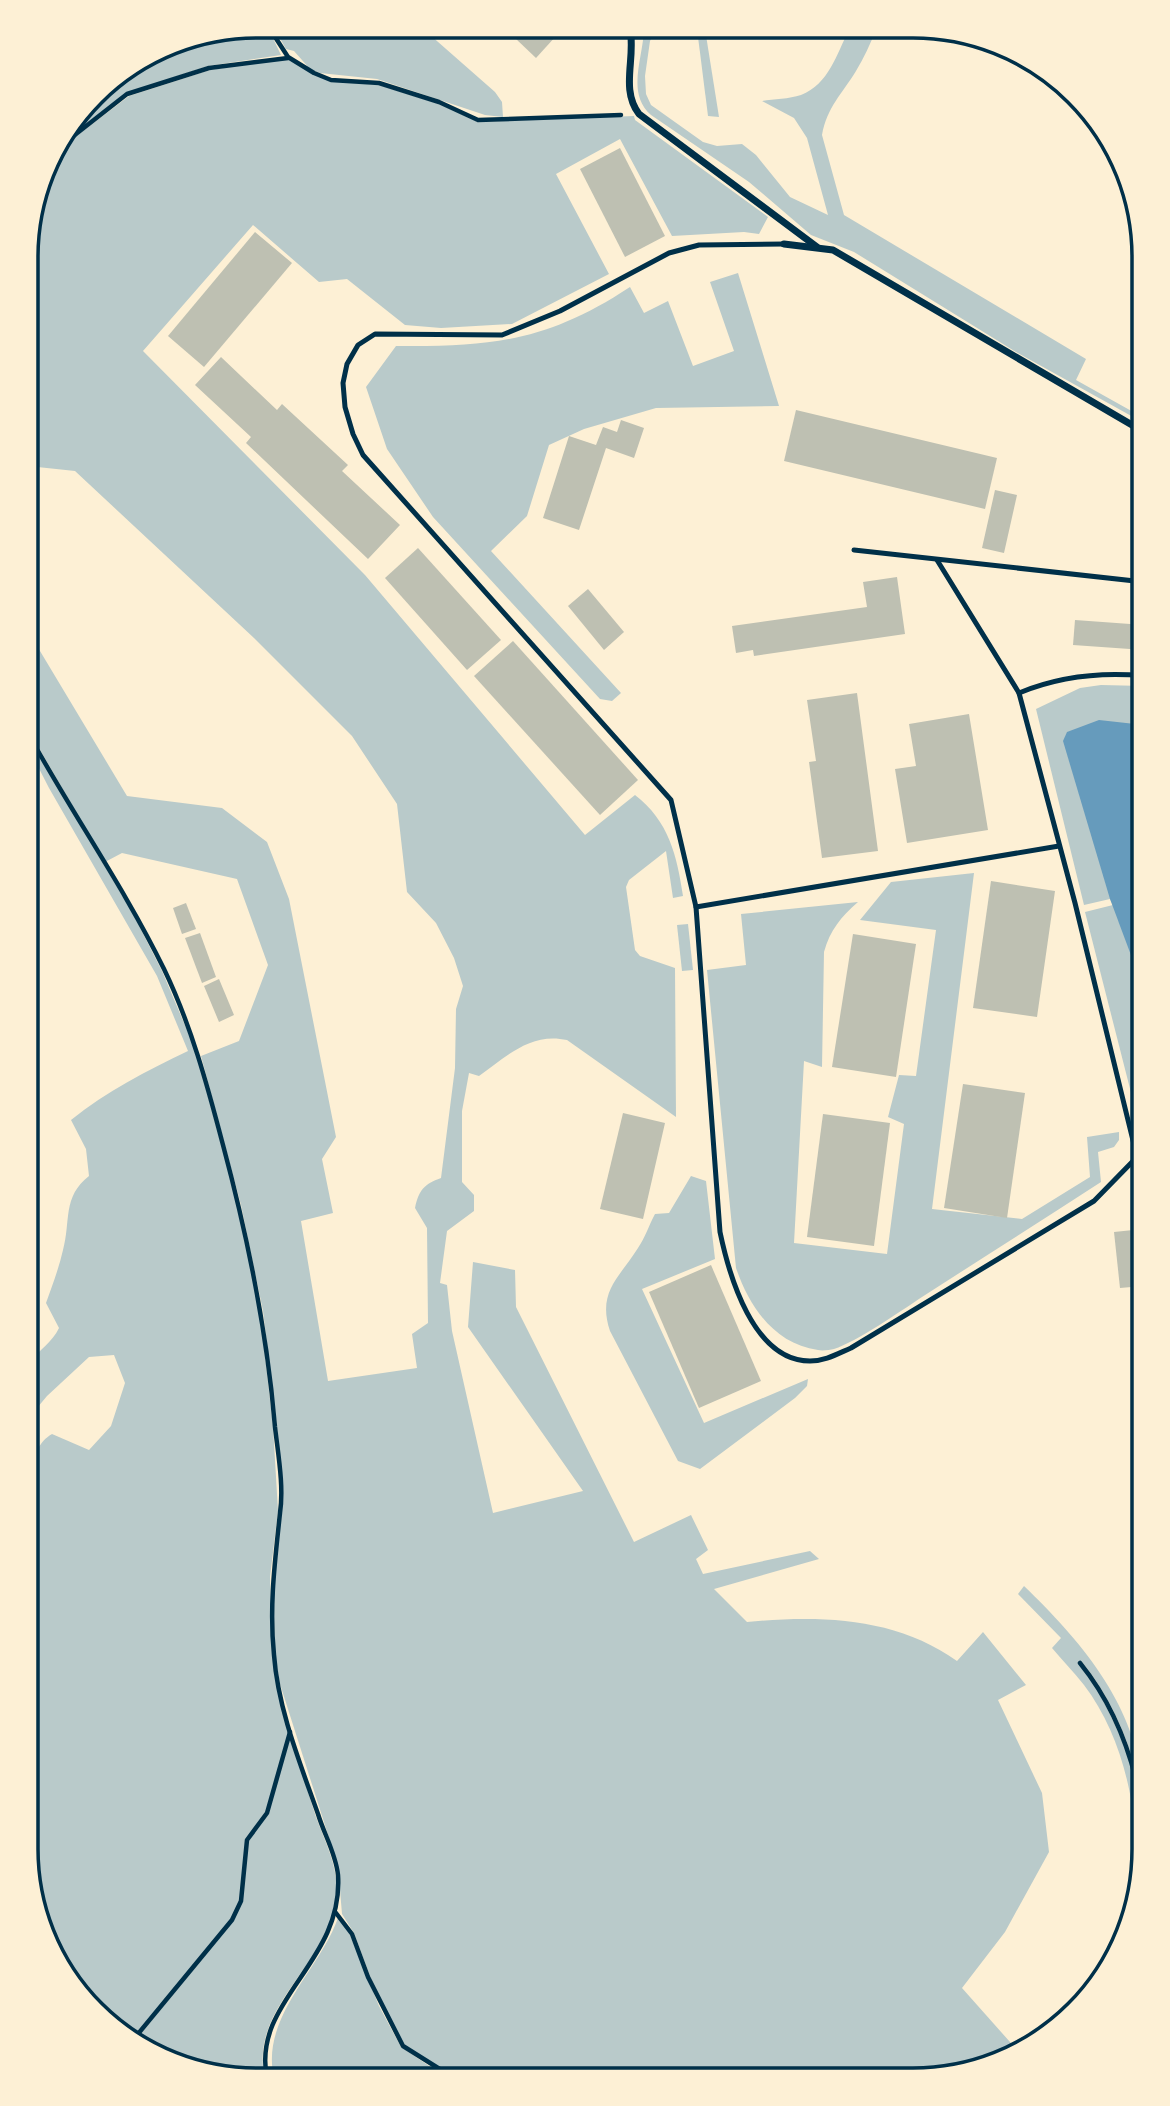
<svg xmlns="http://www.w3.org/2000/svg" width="1170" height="2106" font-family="'DejaVu Sans',sans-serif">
	<rect width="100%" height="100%" fill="#fdf0d5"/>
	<g fill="#b9caca">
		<path d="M257,26H267L281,55L208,66L126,93L57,146L105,84L169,44Z"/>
		<path d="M273,26L421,27L495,92L502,102L503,117L485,115L377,79L320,73L310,69L294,51L286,49Z"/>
		<path d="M644,29H656L650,41L645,76L646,94L651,105L703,142L717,146L742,144L756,155L790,197L828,215L807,138L794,118L762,101C774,99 789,99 801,95C829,84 836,55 849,30H876C870,44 864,58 856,71C842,94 827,107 822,135L844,215L1086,359L1076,380L1144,418V423L1016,352L854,252L811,235L749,182L651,115C626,93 643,59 644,29Z"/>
		<path d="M697,29H705L719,117L708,116Z"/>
		<path d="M278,60H290L330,81L379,85L439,104L478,122L634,116L635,120L768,217L759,234L744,232L672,236L620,139L556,174L609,274L512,324L441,328L405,325L347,279L319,282L253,225L143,351L365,575L585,835L635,795C669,821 677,856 683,896L673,898L666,851L629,880L626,887L635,950L640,956L675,968L676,1117L567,1040C531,1032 507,1056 479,1076L469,1073L462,1111V1182L474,1195V1211L447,1231L440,1283L447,1285L452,1331L493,1513L583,1491L468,1327L473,1262L515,1270L516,1307L634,1542L691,1515L708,1550L696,1559L703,1574L810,1551L819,1559L714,1589L747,1622C820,1615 896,1617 957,1661L983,1632L1026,1685L998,1700L1042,1793L1049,1852L1005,1932L962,1988L1018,2051L988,2067L979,2059L969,2070L913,2080L451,2078L404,2045L370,1976L354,1933L342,1914L338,1866L280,1684L275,1654L273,1578L282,1512L277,1426L263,1311L241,1205L201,1056L239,1041L268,965L237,879L122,853L105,862L28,729V631L127,796L222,808L267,842L289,899L336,1137L322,1159L333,1213L301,1221L328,1381L417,1368L412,1334L428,1323L427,1228L415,1208C419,1190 424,1184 441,1178L455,1068L456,1009L463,986L454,958L436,923L407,892L397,804L352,736L254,638L75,471L28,466V227L49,157L129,96L210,70Z"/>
		<path d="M738,273L779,406L656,408L584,429L549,445L527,516L491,551L621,693L612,701L600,699L433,517L387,449L366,387L396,346C492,347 548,341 630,287L644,313L668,301L693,366L734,351L710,282Z"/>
		<path d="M1101,685L1144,686L1143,1124H1139L1085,912L1113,905L1110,899L1084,905L1036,709L1080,688Z"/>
		<path d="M28,737L133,914L162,971L195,1049L238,1206L260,1312L273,1426L278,1511L270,1577L272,1654L289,1732L266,1813L246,1840L240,1901L231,1920L132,2040L105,2023L39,1923L26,1849L27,1460C38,1454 38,1442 52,1434L89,1450L111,1426L125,1383L114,1355L89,1357L47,1396L27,1420C27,1405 21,1376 30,1363C39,1349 52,1343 59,1328L46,1303C52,1286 59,1268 63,1250C71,1221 62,1197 89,1176L86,1149L71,1120C107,1091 146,1071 188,1051L157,976L49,788L28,747Z"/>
		<path d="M974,873L932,1209L1022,1219L1090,1177L1087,1137L1119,1132V1140L1114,1147L1098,1152L1101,1182C1041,1221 981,1259 922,1297C901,1311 856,1342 834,1349C830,1350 822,1351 818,1350C774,1344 749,1306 736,1268L707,970L746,965L741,914L858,902C841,917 830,930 824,952L822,1067L804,1061L794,1243L887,1254L904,1124L888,1117L899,1075L916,1076L936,930L860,920L891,882Z"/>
		<path d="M688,924L693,970L682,971L677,925Z"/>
		<path d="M691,1176L706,1181L715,1259L642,1289L704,1423L808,1379L807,1386L795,1398L700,1469L678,1461L610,1331C597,1292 619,1278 638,1248C645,1238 649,1225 655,1214L669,1213Z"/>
		<path d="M1024,1586C1085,1645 1143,1713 1143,1803C1135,1753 1114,1701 1082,1662C1116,1722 1153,1793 1143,1865C1141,1879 1136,1894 1133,1907C1144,1835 1129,1744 1084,1685C1074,1672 1062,1660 1052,1648L1061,1638L1018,1594Z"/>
		<path d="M291,1735C299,1763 307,1790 316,1817C326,1844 340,1870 336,1899C329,1964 248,2008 265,2078C212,2078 180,2069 135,2041L233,1921L242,1901L248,1841L268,1814Z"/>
		<path d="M338,1918L348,1930L379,2006L401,2047L447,2078H274C260,2017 319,1971 338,1918Z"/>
		<path d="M1130,1919C1121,1959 1084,2012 1049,2034C1080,2001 1114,1961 1130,1919Z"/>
	</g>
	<path fill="#669bbc" d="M1099,720L1144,725V990L1110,899L1063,741L1067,732Z"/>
	<g fill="#bec0b2">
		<path d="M525,28H548L556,36L536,58L515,38Z"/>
		<path d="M620,148L665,236L625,257L580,169Z"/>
		<path d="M255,232L292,263L204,367L168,336Z"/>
		<path d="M221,357L277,410L282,404L348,465L342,471L400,525L368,559L246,443L251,437L195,385Z"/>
		<path d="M796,410L997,458L985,509L784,461Z"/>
		<path d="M621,420L644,428L634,458L606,448L579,530L543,518L569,436L596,445L603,427L617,432Z"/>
		<path d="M995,490L1017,495L1004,553L982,548Z"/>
		<path d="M418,548L501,640L467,670L385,578Z"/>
		<path d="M897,577L905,634L754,656L753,650L736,653L732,626L867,607L863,582Z"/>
		<path d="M588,589L624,632L604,650L568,606Z"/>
		<path d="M1075,620L1144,625V650L1073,645Z"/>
		<path d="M513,641L638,780L600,815L474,676Z"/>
		<path d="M857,693L878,851L822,858L809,762L816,761L807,700Z"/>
		<path d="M969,714L988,830L907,843L895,769L916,766L909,724Z"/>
		<path d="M991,881L1055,891L1037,1017L973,1008Z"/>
		<path d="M186,903L196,929L182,934L173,908Z"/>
		<path d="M200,933L216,977L202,983L185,938Z"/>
		<path d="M853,934L916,944L896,1077L832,1067Z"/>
		<path d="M219,979L234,1015L219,1022L204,986Z"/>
		<path d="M963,1084L1025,1093L1007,1218L944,1208Z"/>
		<path d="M623,1113L665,1123L643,1219L600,1209Z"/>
		<path d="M823,1114L890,1123L874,1246L807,1237Z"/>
		<path d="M1143,1229V1286L1120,1288L1114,1232Z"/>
		<path d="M711,1265L761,1381L699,1408L649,1292Z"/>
	</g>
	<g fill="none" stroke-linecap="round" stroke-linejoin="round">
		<g stroke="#003049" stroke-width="4.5">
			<path d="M268,26L288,57L314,73L331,80L379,83L439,102L478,120L621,115"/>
			<path d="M53,152L127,94L209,68L288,58"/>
			<path d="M28,733C71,812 124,887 164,969C191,1025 207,1084 223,1145C248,1238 267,1331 275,1427C278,1454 284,1486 280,1513C275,1561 269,1606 274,1655C278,1709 300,1763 318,1814C324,1834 336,1854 338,1875C344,1963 251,2000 267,2078"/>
			<path d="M1080,1663C1114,1705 1134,1759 1143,1813"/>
			<path d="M336,1913L352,1934L368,1977L403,2046L446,2073L449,2078"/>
			<path d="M133,2040L232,1920L241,1901L247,1840L267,1813L290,1732"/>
		</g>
		<g stroke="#003049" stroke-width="5">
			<path d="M784,244L699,245L669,253L560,311L502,335L375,334L358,345L347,364L343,383L345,407L353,434L363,455L671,800L696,907L720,1232C729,1275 753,1361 810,1361C825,1361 837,1354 851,1348L1094,1201L1137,1157L1143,1156"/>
			<path d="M854,550L1144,582"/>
			<path d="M937,560L1019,693L1075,903L1137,1157"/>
			<path d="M1019,693C1058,677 1102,672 1144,676"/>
			<path d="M696,907L1059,846"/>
		</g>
		<g stroke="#003049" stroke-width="7">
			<path d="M630,29C636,58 620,89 639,114L817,247"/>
			<path d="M784,244L833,250L1144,432"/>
		</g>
	</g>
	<path d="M0 0H1170V2106H0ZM257 38H913A219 219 0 0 1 1132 257V1849A219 219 0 0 1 913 2068H257A219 219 0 0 1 38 1849V257A219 219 0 0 1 257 38Z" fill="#fdf0d5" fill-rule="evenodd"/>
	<path fill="none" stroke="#003049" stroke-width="3.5" d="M257 38H913A219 219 0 0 1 1132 257V1849A219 219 0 0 1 913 2068H257A219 219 0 0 1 38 1849V257A219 219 0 0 1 257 38Z"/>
</svg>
